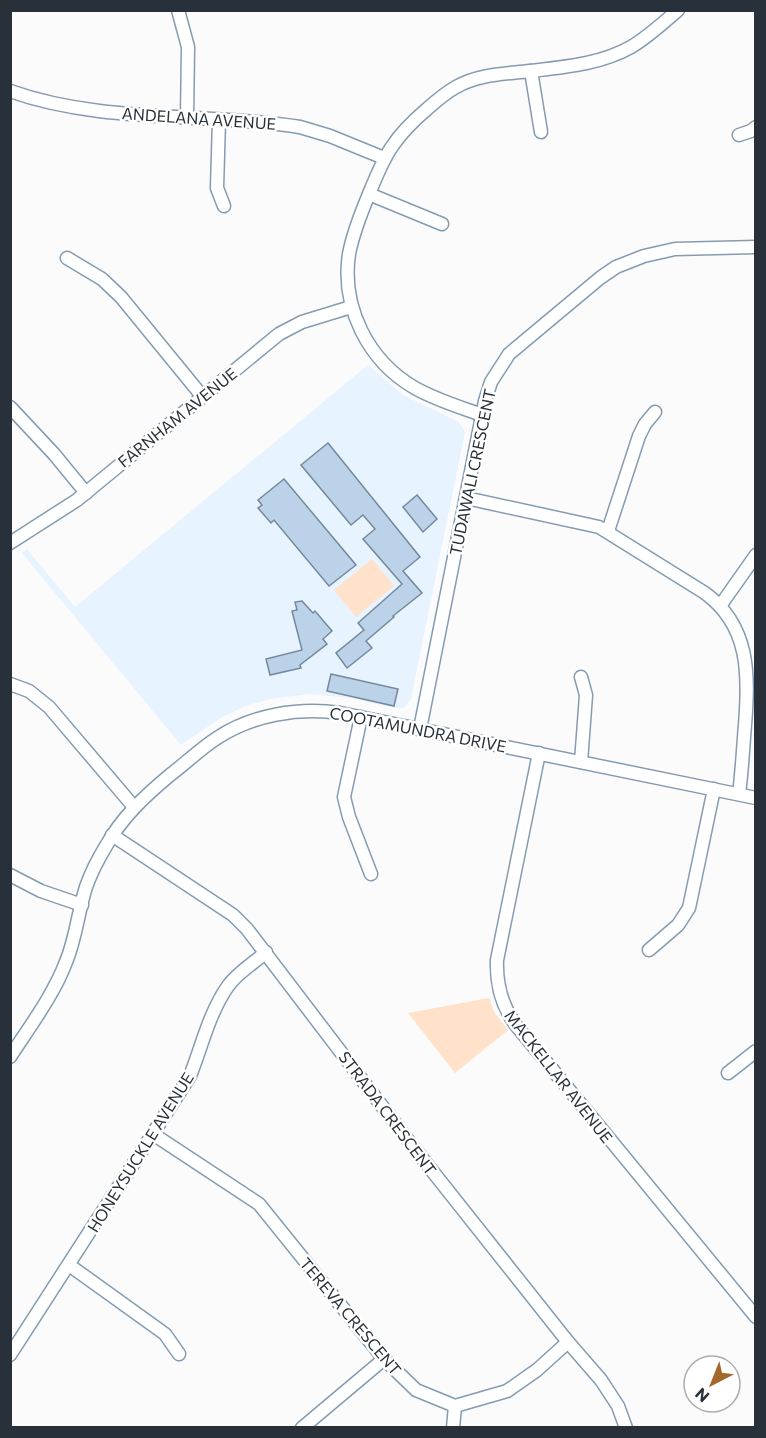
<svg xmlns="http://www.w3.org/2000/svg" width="766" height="1438" font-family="Commissioner,sans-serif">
	<rect width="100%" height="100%" fill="#fbfbfb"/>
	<path fill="#e7f3fe" d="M368,365L403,395L459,422L465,432L411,699L404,708H395L351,698L309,694L270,699L248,705L222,717L181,745L22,553L27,549L75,607Z"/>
	<g fill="#ffe2c9">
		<path d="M372,559L394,586L356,617L334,590Z"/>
		<path d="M489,998L494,1012L508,1030L455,1073L408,1013Z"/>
	</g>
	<g fill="#bbd2e9" stroke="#74899e" stroke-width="1.5">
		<path d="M328,443L420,557L403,571L422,593L393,616L394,617L366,641L372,648L347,668L336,653L364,630L358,623L402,584L363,539L375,529L363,515L351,525L301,465Z"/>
		<path d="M284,479L356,565L329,586L274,520L271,523L258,508L262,505L258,500Z"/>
		<path d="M417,495L437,519L423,532L403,507Z"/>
		<path d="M302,601L313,613L315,611L332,631L323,639L327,644L300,665L301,668L270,675L266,659L302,650L292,611L297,610L295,602Z"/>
		<path d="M331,674L398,689L394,706L327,691Z"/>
	</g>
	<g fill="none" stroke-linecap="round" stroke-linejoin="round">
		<g stroke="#859bb1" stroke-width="15">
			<g id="street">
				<path d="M178,10L188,47L187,118"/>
				<path d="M531,71L541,132"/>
				<path d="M10,91C103,124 204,112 300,127L330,136L384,158"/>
				<path d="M219,120L217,188L224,206"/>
				<path d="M739,135L751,131L756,127"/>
				<path d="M369,194L442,224"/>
				<path d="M67,258L102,279L121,297L202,396"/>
				<path d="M10,407L54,454L86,493"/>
				<path d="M482,415C460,407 436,400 415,388C368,361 341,307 349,254C353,233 361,213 369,194C385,154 394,137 427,109C436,101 445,93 456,87C478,74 505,74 530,71C565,67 601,64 631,47C648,37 663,23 678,10"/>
				<path d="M466,498L599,527L705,593C750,626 749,675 745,725C743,748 742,771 739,794"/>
				<path d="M608,531L639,436L645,424L655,412"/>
				<path d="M10,543L77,500L279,334L302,322L351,307"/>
				<path d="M720,606L756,555"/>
				<path d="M581,677L586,695L581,762"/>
				<path d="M10,684L29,691L49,707L134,807"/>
				<path d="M361,717L344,797L349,817L371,874"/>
				<path d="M420,729L485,401L491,382L509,354L600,278L616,267L644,256L675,249L756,247"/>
				<path d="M539,753L497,960C496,984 501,1004 515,1024L756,1317"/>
				<path d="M112,835L233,915L247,929L414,1148L568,1342L601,1380L618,1406L626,1428"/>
				<path d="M10,875L41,891L82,905"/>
				<path d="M649,950L678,925L689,908L714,789"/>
				<path d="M10,1057C30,1026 53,996 66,962C76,938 78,912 86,887C91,873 98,859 106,846C122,817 145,796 170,775C186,763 200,749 217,738C252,715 298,707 340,713L756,798"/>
				<path d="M728,1073L756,1051"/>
				<path d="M153,1134L259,1204L384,1359L416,1390L455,1406L507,1391L537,1370L568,1342"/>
				<path d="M69,1265L165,1334L179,1354"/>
				<path d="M10,1355L190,1076C202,1046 209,1013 228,986C237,973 254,963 266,952"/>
				<path d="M302,1428L384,1359"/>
				<path d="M453,1428L455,1406"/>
			</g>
		</g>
		<use href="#street" stroke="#fff" stroke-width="12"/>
	</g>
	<g text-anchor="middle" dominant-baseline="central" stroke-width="5" stroke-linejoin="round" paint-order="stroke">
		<g font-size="16" fill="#28313a" stroke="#fff">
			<text transform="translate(199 118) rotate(4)">ANDELANA AVENUE</text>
			<text transform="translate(177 417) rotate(-39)">FARNHAM AVENUE</text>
			<text transform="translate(472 472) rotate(-78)">TUDAWALI CRESCENT</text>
			<text transform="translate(418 729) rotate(11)">COOTAMUNDRA DRIVE</text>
			<text transform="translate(559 1076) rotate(52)">MACKELLAR AVENUE</text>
			<text transform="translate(388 1113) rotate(53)">STRADA CRESCENT</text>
			<text transform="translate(140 1152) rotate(-58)">HONEYSUCKLE AVENUE</text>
			<text transform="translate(351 1316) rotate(50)">TEREVA CRESCENT</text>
		</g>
	</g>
	<rect width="766" height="1438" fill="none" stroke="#28313a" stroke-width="24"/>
	<g transform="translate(712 1384) rotate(222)"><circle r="28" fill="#ffffff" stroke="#a9adb0" stroke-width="1.5"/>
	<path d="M0-4.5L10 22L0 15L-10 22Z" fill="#a36729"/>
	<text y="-9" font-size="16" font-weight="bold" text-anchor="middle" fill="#28313a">N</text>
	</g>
</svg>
